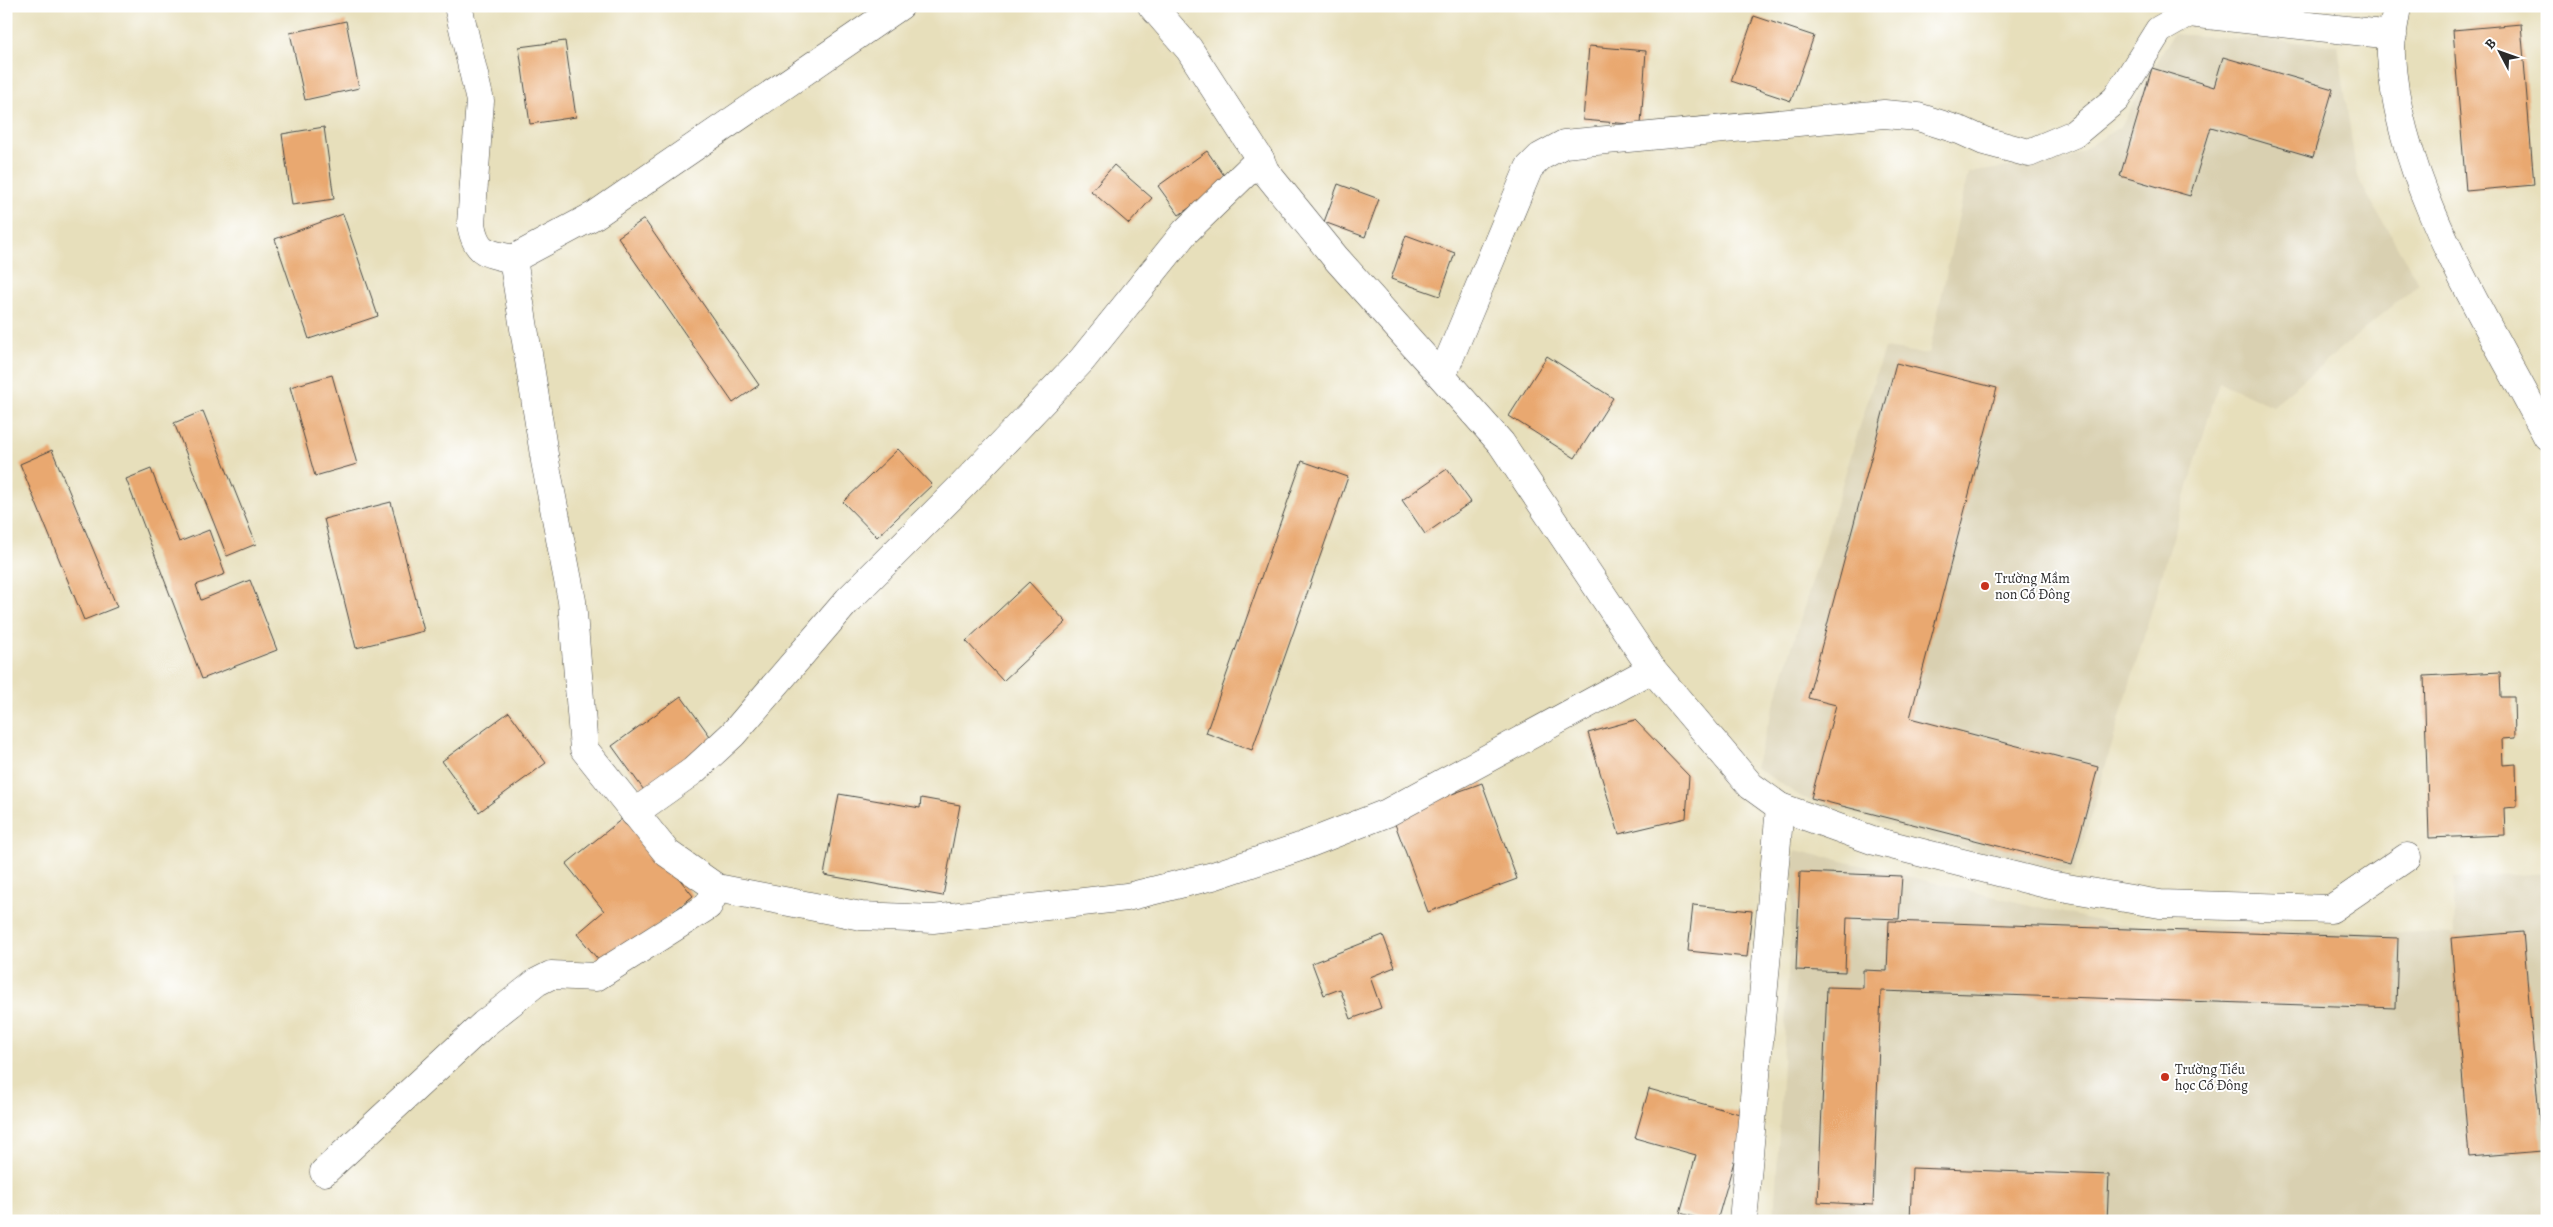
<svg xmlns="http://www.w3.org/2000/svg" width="2553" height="1227" font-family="Alegreya,serif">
	<rect width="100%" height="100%" fill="#fff"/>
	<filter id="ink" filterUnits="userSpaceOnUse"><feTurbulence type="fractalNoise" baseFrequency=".02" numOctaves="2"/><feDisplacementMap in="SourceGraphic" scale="10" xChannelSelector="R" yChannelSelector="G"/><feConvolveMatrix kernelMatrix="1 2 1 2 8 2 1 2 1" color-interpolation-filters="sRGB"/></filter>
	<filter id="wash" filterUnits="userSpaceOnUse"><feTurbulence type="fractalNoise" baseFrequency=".0096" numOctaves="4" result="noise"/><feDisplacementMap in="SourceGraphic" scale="20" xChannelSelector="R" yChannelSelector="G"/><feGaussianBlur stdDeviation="1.12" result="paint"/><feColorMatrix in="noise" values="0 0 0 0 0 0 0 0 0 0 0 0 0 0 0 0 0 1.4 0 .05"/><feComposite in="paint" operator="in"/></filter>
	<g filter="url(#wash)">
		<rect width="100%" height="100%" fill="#e7dfbb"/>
		<g fill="#d9d0b1">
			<path d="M2173,34L2338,45L2357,177L2419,284L2272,406L2219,382L2074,873L1987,855L1801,797L1755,767L1884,348L1929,354L1968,173L2070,158L2121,126Z"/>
			<path d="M1795,850L2111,924L2455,934L2453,878L2547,872V1221H1774Z"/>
		</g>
		<g id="blocks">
			<g fill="#e9a870">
				<path d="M1754,16L1814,36L1791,101L1731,81Z"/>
				<path d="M346,21L359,88L305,100L290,33Z"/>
				<path d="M2521,24L2534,185L2466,191L2453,30Z"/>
				<path d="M565,41L576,117L530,124L519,47Z"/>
				<path d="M1589,46L1646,51L1641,125L1583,120Z"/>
				<path d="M2223,57L2333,89L2313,157L2211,127L2190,196L2120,176L2152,68L2214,87Z"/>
				<path d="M324,127L334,199L292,205L282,134Z"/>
				<path d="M1207,151L1228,181L1179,215L1158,186Z"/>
				<path d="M1114,165L1152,198L1129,224L1091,191Z"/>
				<path d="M1338,184L1379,199L1365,237L1324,222Z"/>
				<path d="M343,214L378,316L309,339L275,239Z"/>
				<path d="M644,219L759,385L733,403L618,237Z"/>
				<path d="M1406,235L1455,253L1440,296L1391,279Z"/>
				<path d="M1547,356L1613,398L1575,458L1509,416Z"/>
				<path d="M1896,363L1997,388L1910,718L2098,767L2072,865L1811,798L1836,705L1808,698Z"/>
				<path d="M332,375L357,464L315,476L290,387Z"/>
				<path d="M203,411L256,544L227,556L174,423Z"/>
				<path d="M898,449L932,485L877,537L843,502Z"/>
				<path d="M52,450L117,607L84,620L20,464Z"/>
				<path d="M1302,461L1348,477L1252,750L1206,733Z"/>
				<path d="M151,469L179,542L209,530L225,574L196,585L201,600L250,580L277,650L202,679L126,479Z"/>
				<path d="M1447,469L1471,502L1425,534L1402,500Z"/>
				<path d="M391,502L424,631L356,648L324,519Z"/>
				<path d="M1029,582L1066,622L1003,681L966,641Z"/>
				<path d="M2500,672L2501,697H2514L2515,738L2502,739L2503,765L2516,764L2517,807L2504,808L2505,835L2429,838L2424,676Z"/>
				<path d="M681,696L715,743L646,793L612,746Z"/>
				<path d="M509,712L546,763L479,812L442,761Z"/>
				<path d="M1635,720L1689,776L1686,818L1619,834L1588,733Z"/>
				<path d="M1482,783L1517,879L1428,912L1392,816Z"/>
				<path d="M839,794L920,808L921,798L960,805L943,896L824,875Z"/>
				<path d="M628,814L693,896L605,968L577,934L604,911L566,864Z"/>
				<path d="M1800,872L1902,876L1899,919L1847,917L1845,972L1796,970Z"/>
				<path d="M1693,905L1752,911L1747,957L1688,951Z"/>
				<path d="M1889,921L2398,938L2396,1008L1881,991L1873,1205L1818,1202L1827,987L1863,988V970L1887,971Z"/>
				<path d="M2523,932L2542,1151L2469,1157L2451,938Z"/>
				<path d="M1383,935L1395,967L1370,977L1381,1008L1351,1019L1340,989L1324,995L1312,963Z"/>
				<path d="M1649,1089L1747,1116L1717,1221H1708L1680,1213L1696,1155L1635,1138Z"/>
				<path d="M1912,1168L2109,1175L2107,1221H1910Z"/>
			</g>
		</g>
	</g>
	<g filter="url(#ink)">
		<use href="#blocks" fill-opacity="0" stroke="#474641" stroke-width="1"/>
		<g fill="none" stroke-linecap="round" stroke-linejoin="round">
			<g stroke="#474641" stroke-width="29">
				<g id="street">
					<path d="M458,6L480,101L471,224C476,253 486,253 513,259L595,215L900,6"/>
					<path d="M1152,6L1189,49L1260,159L1265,171L1335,257L1501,443L1652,669"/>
					<path d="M2397,6C2395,22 2390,40 2391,55C2398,185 2488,322 2547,436"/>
					<path d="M513,259L545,461L572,601L584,749L667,853L717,888L861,916L933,919L1127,897L1213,876L1300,847L1387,813L1652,669L1751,786L1780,807L1875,841L2050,885L2160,904L2331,909L2407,857"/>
					<path d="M1442,376L1529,168L1540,157L1564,144L1884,114L1918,117L1962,131L1984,141L2029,153L2074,134L2116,99L2159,30L2189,13L2393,35"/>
					<path d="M634,813L693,771L733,734L848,600L962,486L1082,360L1185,232L1260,159"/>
					<path d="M324,1172L484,1024L537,982L551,975L596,977L708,906L717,888"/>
					<path d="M1743,1221L1780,807"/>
				</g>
			</g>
			<use href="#street" stroke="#fff" stroke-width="28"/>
		</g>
	</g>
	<g fill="#c8321e" stroke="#fff" stroke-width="2">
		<circle cx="1985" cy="586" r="5"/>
		<circle cx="2165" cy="1077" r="5"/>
	</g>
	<g text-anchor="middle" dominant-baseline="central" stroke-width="4" stroke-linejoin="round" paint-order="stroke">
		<g font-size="14" fill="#2b2b2b" stroke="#fff" text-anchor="start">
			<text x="1995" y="578">Trường Mầm<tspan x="1995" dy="16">non Cổ Đông</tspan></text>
			<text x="2175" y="1069">Trường Tiểu<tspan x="2175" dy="16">học Cổ Đông</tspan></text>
		</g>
	</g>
	<rect width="2553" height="1227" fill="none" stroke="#fff" stroke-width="25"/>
	<g transform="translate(2500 52) rotate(311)" stroke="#ffffff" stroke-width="4" paint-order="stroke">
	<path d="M0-4L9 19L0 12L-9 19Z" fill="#2b2b2b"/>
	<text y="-8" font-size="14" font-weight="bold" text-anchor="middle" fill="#2b2b2b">B</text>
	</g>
</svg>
